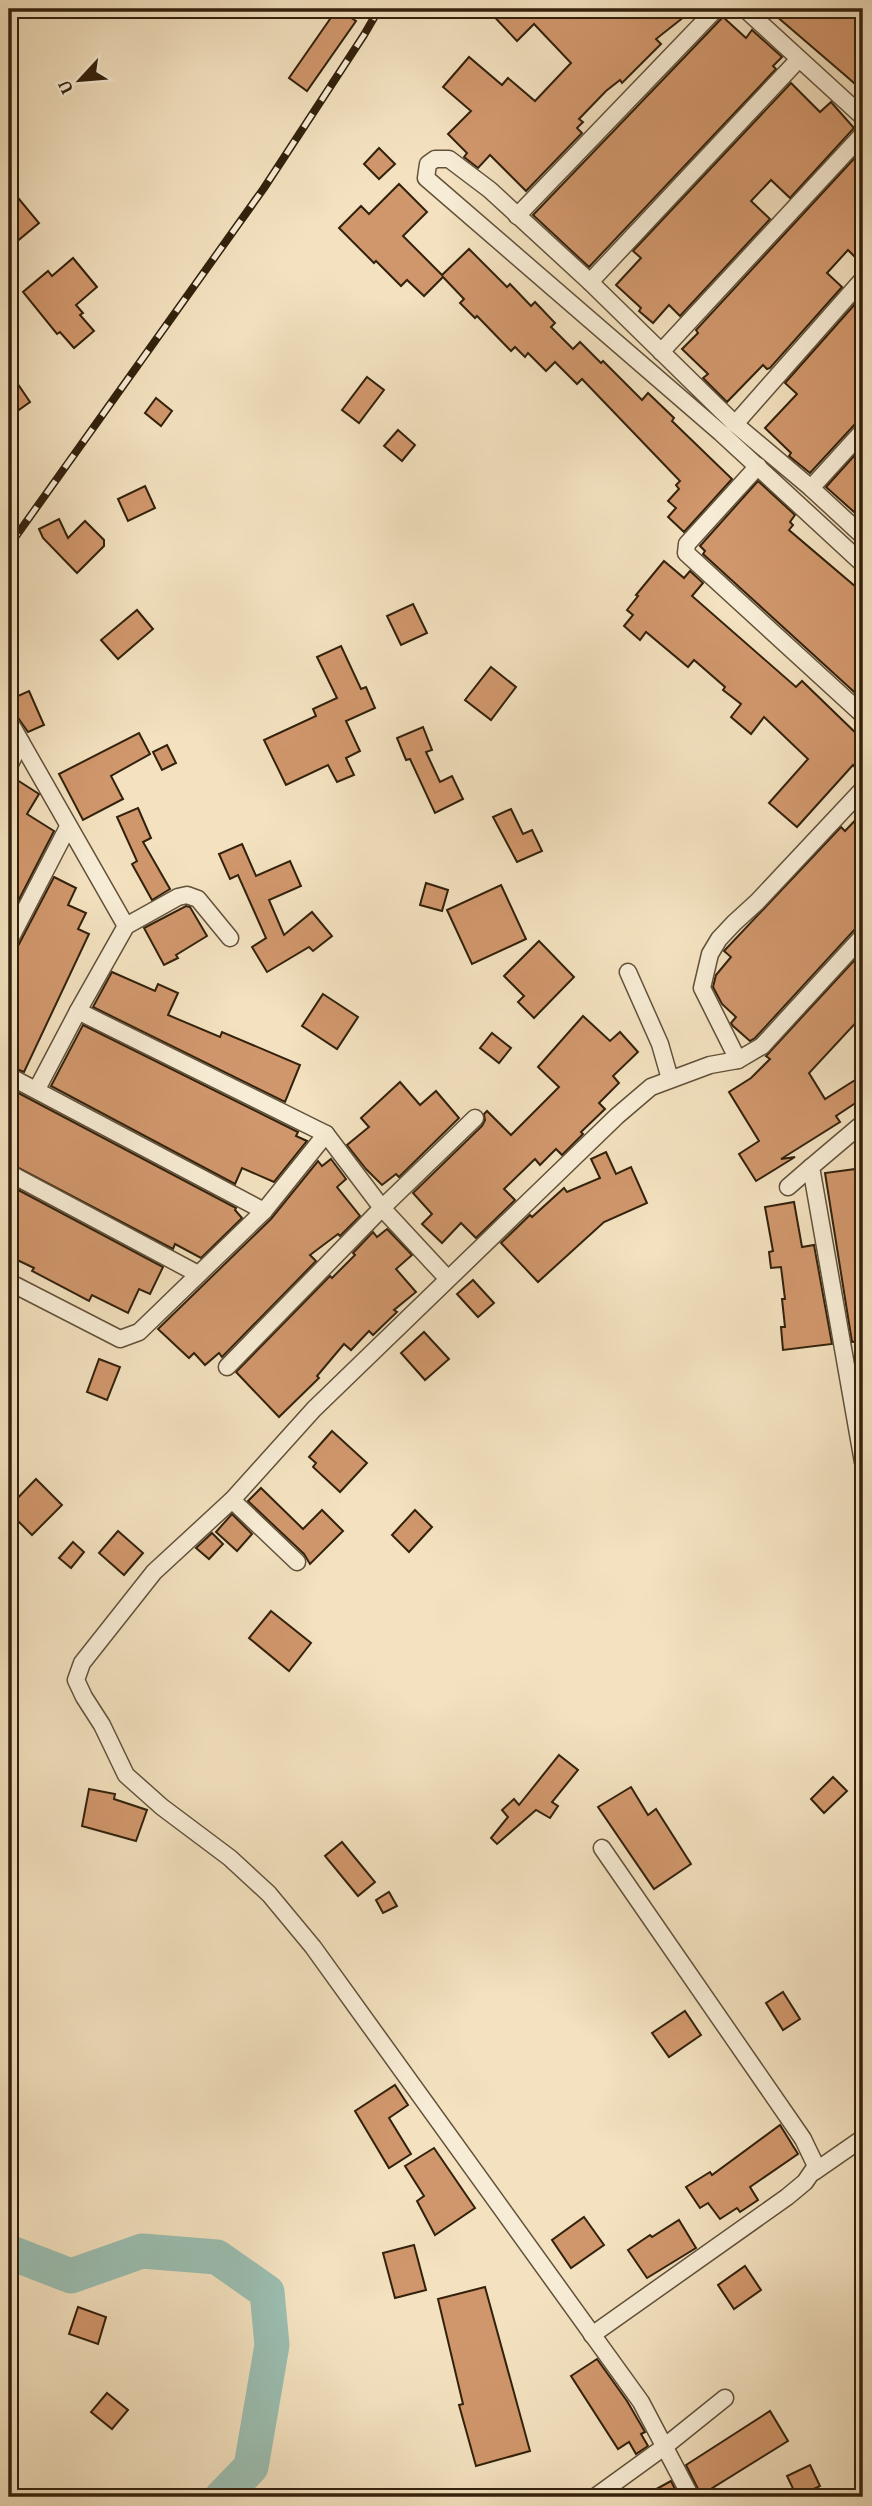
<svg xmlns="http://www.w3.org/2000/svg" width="872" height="2506" font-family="'Gentium Book Plus',serif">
	<rect width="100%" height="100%" fill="#f3e1bf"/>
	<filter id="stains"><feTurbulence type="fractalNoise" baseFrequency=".00286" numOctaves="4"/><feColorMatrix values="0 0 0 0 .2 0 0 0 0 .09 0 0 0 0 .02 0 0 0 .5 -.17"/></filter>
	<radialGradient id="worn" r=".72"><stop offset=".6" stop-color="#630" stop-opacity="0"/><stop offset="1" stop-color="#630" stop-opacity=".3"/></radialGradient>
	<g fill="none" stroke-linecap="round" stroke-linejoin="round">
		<path stroke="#9bbeb1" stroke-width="35" d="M9,2252L71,2276L142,2251L217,2257L267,2292L272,2345L251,2467L222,2497"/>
	</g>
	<g fill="#d1976c" stroke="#32210c" stroke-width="2">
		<path d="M337,9L356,21L307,91L289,78Z"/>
		<path d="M487,9H694L656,39L661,44L622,83L620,80L606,91L579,119L583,122L577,128L582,133L526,191L490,155L478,168L464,157L467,153L448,134L471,111L443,87L469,57L502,85L508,78L535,101L571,63L534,24L517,41Z"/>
		<path d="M768,9H863V91L846,76Z"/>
		<path d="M723,17L746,38L752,30L782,57L773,66L776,69L589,267L533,215Z"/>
		<path d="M791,83L820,112L831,102L854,128L790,198L771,180L751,201L770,219L680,316L669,305L653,323L639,311L641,308L616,285L641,258L633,251Z"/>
		<path d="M379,148L395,164L379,179L364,164Z"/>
		<path d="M863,149V265L848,250L827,273L842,287L770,368L767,369L763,365L727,402L703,378L708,374L682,349L698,333L696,330Z"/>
		<path d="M399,184L427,212L403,236L442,275L469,249L507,287L510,284L531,306L535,302L555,323L551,327L573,349L580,342L601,363L603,361L642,400L648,393L674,418L672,421L732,479L684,532L668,517L676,508L668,501L679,489L676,485L680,481L582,379L577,384L555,362L546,371L528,353L525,357L515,347L511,351L477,316L475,318L460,303L464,299L443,277L424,296L407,280L401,286L376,261L374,263L339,228L361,206L369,214Z"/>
		<path d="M9,187L39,223L9,248Z"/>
		<path d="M73,258L97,287L76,305L83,313L80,315L94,331L74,348L60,332L57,334L23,292L48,271L52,276Z"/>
		<path d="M863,295V421L855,424L810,473L789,456L791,453L765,428L797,394L785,383Z"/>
		<path d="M9,371L30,402L9,417Z"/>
		<path d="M367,377L384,390L359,423L342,410Z"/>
		<path d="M156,398L172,411L161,426L145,413Z"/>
		<path d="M398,430L415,445L402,461L384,446Z"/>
		<path d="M863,446V520L826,487Z"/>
		<path d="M758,481L795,515L790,522L793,525L789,530L863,593V700L703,554L705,551L700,546Z"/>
		<path d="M145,486L155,508L128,521L118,499Z"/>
		<path d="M59,519L68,538L85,521L104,540V546L77,573L43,538L39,529Z"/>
		<path d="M664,561L684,578L690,571L703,583L692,596L796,687L802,681L863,740V775L853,765L797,827L769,803L808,759L764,717L751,734L731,717L741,704L723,690L725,687L694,660L688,667L646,632L640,640L624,626L633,615L627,610L638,596L636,595Z"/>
		<path d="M413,604L427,633L401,645L387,616Z"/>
		<path d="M137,610L153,629L118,659L101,640Z"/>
		<path d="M341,646L361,689L366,687L375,708L346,721L360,751L346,758L354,775L337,782L328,765L286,785L264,740L316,716L313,709L337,698L317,657Z"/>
		<path d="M491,667L516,687L491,720L465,700Z"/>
		<path d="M29,691L44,725L28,732L14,712L9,700Z"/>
		<path d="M423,727L432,750L426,752L440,782L452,776L463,799L435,813L410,759L406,760L397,738Z"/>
		<path d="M139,733L150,754L111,776L123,799L83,820L59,774Z"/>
		<path d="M167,745L176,763L162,770L153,752Z"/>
		<path d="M14,778L39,794L27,814L54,831L9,919V786Z"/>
		<path d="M138,808L151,838L143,842L170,889L152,900L132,864L137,861L117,817Z"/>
		<path d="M511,809L523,834L532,830L542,851L517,862L493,817Z"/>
		<path d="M863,812V926L855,929L755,1038L750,1041L733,1026L731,1023L736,1017L722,1004L713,987L716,975L731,957L724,951L841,827L845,831Z"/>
		<path d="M242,844L256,876L290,861L301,886L269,900L284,935L312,912L332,936L313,951L309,947L267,972L252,947L266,938L238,875L230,879L219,854Z"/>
		<path d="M54,877L76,888L68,905L86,913L78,929L89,934L24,1072L9,1066V951L18,946Z"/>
		<path d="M426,883L448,890L442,911L420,905Z"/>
		<path d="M501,885L526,939L472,964L447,910Z"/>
		<path d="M186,906L190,907L207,936L176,955L178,958L164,965L144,928Z"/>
		<path d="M539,941L574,977L534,1018L518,1002L524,996L504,976Z"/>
		<path d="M863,951V1015L809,1073L825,1099L863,1075V1098L836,1116L840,1122L781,1159L795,1157L756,1181L739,1154L759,1141L729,1092L751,1078L770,1059L766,1056Z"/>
		<path d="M112,972L155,991L158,984L178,993L168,1015L220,1037L222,1032L300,1065L285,1102L93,1007Z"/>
		<path d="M323,994L358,1017L337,1049L302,1026Z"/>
		<path d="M583,1016L610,1041L620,1032L638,1052L613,1076L619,1083L599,1103L605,1109L581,1132L583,1134L562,1155L556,1149L540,1165L535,1159L504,1189L515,1200L476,1238L461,1223L442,1243L422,1224L432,1214L413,1193L482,1126L485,1120L484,1114L487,1111L511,1135L559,1087L538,1067Z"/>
		<path d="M83,1025L298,1132L296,1136L307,1141L274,1182L242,1168L235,1184L51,1086Z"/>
		<path d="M492,1033L511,1048L499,1063L480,1048Z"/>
		<path d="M400,1082L420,1105L436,1091L459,1118L399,1177L396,1174L382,1185L366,1169L347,1145L369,1127L361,1118Z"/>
		<path d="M9,1088L236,1208L235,1210L242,1218L201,1258L175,1244L173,1249L9,1163Z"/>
		<path d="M606,1152L616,1174L631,1167L647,1203L604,1222L538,1282L501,1243L530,1215L532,1217L564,1188L567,1192L600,1178L591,1159Z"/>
		<path d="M331,1159L346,1179L337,1187L360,1216L340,1236L338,1234L310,1255L316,1261L222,1357L219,1353L205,1365L194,1353L189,1358L158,1329L271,1219L318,1161L322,1166Z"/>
		<path d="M863,1168V1340L852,1342L825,1173Z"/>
		<path d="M9,1185L163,1267L150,1294L139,1289L128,1313L92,1295L89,1301L32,1271L34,1268L9,1256Z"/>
		<path d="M794,1202L802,1247L814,1245L832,1344L783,1350L781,1327H785L782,1299H785L781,1267L771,1268L769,1252L773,1251L765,1207Z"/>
		<path d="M387,1229L412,1255L396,1269L416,1292L394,1310L397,1312L373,1335L369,1331L351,1350L344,1344L317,1376L319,1378L279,1417L236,1372L330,1276L332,1278L355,1255L353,1253L373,1232L377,1237Z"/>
		<path d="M473,1280L494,1303L478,1317L457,1294Z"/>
		<path d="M424,1332L449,1359L425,1380L401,1353Z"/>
		<path d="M99,1359L120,1367L107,1400L87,1392Z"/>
		<path d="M332,1431L367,1463L340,1492L313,1467L316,1463L309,1457Z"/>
		<path d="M36,1479L62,1505L32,1535L9,1512V1507Z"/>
		<path d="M261,1488L303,1529L322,1510L343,1531L310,1564L304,1554L248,1501Z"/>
		<path d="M415,1510L432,1527L409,1552L392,1535Z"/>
		<path d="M232,1514L252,1534L237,1551L216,1532Z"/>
		<path d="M118,1531L143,1553L124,1575L99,1553Z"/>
		<path d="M212,1533L223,1544L209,1559L196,1548Z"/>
		<path d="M73,1542L84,1552L71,1568L59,1558Z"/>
		<path d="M271,1611L311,1643L289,1671L249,1638Z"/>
		<path d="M559,1755L578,1770L552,1802L558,1806L550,1818L536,1810L497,1844L491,1838L508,1817L502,1810L514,1799L519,1805Z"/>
		<path d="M833,1777L847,1791L824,1813L811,1799Z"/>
		<path d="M631,1787L648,1815L656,1809L691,1864L654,1889L598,1807Z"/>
		<path d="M89,1789L115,1794L114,1799L147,1810L136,1841L82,1826Z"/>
		<path d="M342,1842L375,1882L358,1896L325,1856Z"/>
		<path d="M389,1892L397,1906L383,1913L376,1900Z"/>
		<path d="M783,1992L800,2019L783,2030L766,2003Z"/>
		<path d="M685,2011L701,2035L669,2057L652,2033Z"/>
		<path d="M395,2085L408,2105L389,2118L411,2154L389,2168L355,2111Z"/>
		<path d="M780,2125L798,2154L750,2187L758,2200L740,2212L737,2208L720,2219L708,2203L700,2208L686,2187L710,2172L712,2175Z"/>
		<path d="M434,2148L475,2208L435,2235L417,2201L424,2196L405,2166Z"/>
		<path d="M584,2217L604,2245L571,2268L552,2240Z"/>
		<path d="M679,2220L696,2248L647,2278L628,2250L650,2235L652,2237Z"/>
		<path d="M414,2245L426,2290L395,2298L383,2253Z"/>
		<path d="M745,2266L761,2290L734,2309L718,2285Z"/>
		<path d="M485,2287L530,2451L476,2466L459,2405L463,2404L438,2299Z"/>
		<path d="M78,2307L106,2317L98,2344L69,2334Z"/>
		<path d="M597,2359L627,2401L645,2432L641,2434L648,2446L636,2454L629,2442L618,2449L571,2376Z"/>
		<path d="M107,2393L128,2410L112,2429L91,2412Z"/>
		<path d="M770,2411L788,2441L701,2495L686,2465Z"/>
		<path d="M810,2465L820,2486L797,2497L787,2476Z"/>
		<path d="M671,2481L679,2497H642Z"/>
	</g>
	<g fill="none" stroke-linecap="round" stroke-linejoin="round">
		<g stroke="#625139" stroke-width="19">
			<g id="street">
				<path d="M745,9L863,117"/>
				<path d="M517,216L716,9"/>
				<path d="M590,282L799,59"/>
				<path d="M661,352L863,134"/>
				<path d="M735,424L863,279"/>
				<path d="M758,466L687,544L686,553L863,715"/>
				<path d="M811,488L863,431"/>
				<path d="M863,536L811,488L735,424L590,282L490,190L449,159H435L428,164L426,178L721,433L863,564"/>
				<path d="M9,721L126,926"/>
				<path d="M9,766L21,742"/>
				<path d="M9,941L68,827"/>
				<path d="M628,972L660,1044L670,1079"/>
				<path d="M78,1011L326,1134L382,1208L447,1278"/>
				<path d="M738,1060L702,988L710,954L719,939L734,923L757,902L863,789"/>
				<path d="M9,1076L264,1211"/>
				<path d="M37,1089L78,1011L126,926L178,897L187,895L198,899L230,938"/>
				<path d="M863,1123L811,1167L863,1462"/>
				<path d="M9,1173L198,1274"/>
				<path d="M788,1187L811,1167"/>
				<path d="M9,1282L120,1339L139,1332L264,1211L326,1134"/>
				<path d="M227,1367L382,1208L475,1118"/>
				<path d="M232,1500L297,1562"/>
				<path d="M814,2172L863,2138"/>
				<path d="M592,2335L787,2197L805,2182L816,2166L803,2139L602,1848"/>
				<path d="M595,2497L664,2447L725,2398"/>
				<path d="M691,2497L641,2402L313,1947L269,1894L230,1858L162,1807L126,1775L102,1725L84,1697L76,1680L82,1663L154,1572L232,1500L314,1409L617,1116L651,1087L710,1065L738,1060L762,1046L863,936"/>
			</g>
		</g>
		<use href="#street" stroke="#f7ecd5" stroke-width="16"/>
		<g stroke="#32210c" stroke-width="8">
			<path id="rail" d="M9,546L264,188L364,35L379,9"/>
		</g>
		<use href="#rail" stroke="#f7ecd5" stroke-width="5" stroke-dasharray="16" stroke-linecap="butt"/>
	</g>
	<rect width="872" height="2506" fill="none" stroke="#f3e1bf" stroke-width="35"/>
	<rect x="10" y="10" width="851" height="2485" fill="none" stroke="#32210c" stroke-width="3.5"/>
	<rect x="18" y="18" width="837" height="2471" fill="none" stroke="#32210c" stroke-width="2"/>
	<g transform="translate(80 80) rotate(244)" stroke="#f7ecd5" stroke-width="5" paint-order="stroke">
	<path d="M0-5L12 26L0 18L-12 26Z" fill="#32210c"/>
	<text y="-10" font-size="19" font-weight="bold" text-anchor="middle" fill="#32210c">U</text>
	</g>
	<rect width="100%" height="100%" filter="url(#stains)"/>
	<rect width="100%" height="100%" fill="url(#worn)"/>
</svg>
